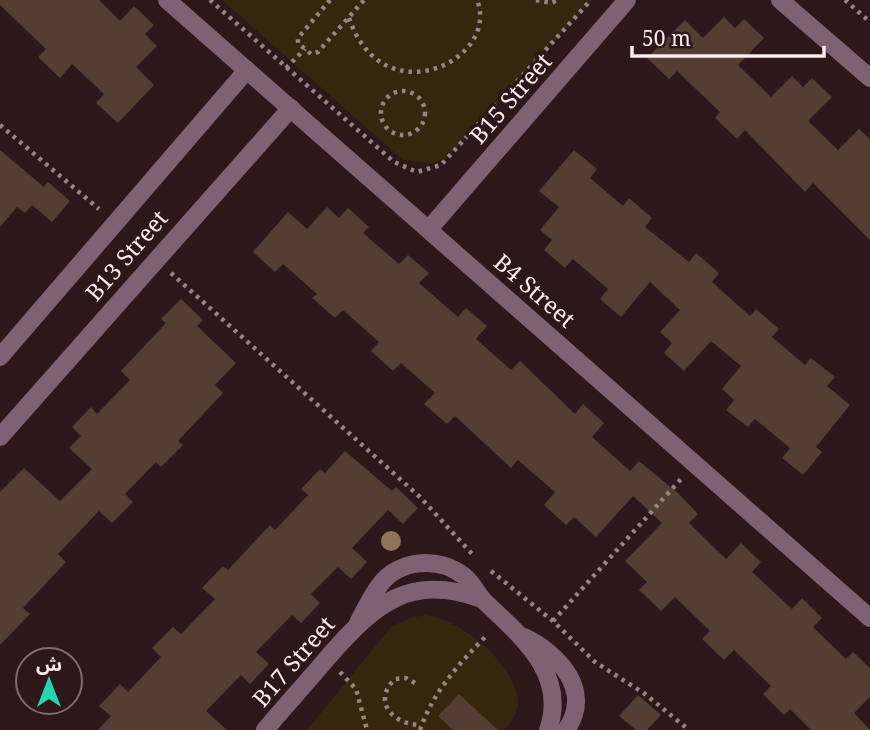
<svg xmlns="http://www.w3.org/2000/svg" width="870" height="730" font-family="'Noto Serif','Noto Sans Arabic',serif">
	<rect width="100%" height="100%" fill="#2e171a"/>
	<g fill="#35260d">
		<path d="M222,0H592L449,156L432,164L403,160Z"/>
		<path d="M426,615C461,620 515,663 518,701C519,712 511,722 504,730H307L391,627L409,618Z"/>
	</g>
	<g fill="#543d33">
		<path d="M0,0H99L120,21L134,6L154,25L145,34L157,46L136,67L154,85L118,123L96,103L104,94L72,64L60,78L38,57L46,49L0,5Z"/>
		<path d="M724,17L735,28L744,19L764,38L738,65L771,97L792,76L803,87L812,78L832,97L808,121L838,150L859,129L870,139V240L813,183L805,192L745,130L737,139L715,118L720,112L677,71L669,79L647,58L685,20L703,38Z"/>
		<path d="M0,150L44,187L48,182L70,201L52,222L32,205L25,213L17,207L0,227Z"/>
		<path d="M574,150L597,169L590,178L623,206L629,198L652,218L645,227L689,262L696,253L719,273L712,282L750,316L756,309L779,329L772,337L805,365L811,358L835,377L827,386L850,405L816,447L822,452L803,475L782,458L790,448L755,419L748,427L726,410L734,400L722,389L741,366L711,341L684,371L664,353L672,343L660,332L680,310L650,282L621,317L600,299L608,289L573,259L565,268L544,250L552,240L540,230L559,207L539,191Z"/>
		<path d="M327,207L339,218L348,208L369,227L363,233L399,264L408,255L429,273L419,283L458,317L466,308L487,326L476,339L511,370L520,361L575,414L583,404L604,423L592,437L630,471L639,461L679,494L698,514L689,523L726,559L741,543L761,562L752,572L792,609L802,598L822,618L813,627L846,659L853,652L870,668V697L854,713L870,730H811L790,709L784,715L763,694L771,686L734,650L724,660L702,639L710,631L675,597L661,611L639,590L647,582L625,561L662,523L633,496L596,537L574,517L566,525L544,505L555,492L518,460L511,468L455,416L447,424L424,404L435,393L401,363L393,371L371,351L379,342L343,310L335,318L312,298L317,294L283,264L275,272L253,252L288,212L307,229Z"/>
		<path d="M181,299L203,320L197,326L236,363L215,385L223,393L178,441L183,445L161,467L156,462L125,494L133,502L112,523L99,511L58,554L66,562L23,608L30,614L0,645V492L24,468L60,501L92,469L69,448L81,436L72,427L91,407L97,414L130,380L121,371L166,323L161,319Z"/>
		<path d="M345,451L392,491L396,487L418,508L403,524L388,510L352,548L367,562L351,579L338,567L311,594L320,603L301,623L292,615L256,652L269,664L250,684L241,675L206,711L227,730H98L111,716L99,706L120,684L128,692L161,657L152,648L173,627L181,634L215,599L202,588L223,566L228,570L270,525L275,530L308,495L301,489L320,469L325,473Z"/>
		<path d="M459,694L498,730H453L438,716Z"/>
		<path d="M638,695L661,715L647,730H636L619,716Z"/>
	</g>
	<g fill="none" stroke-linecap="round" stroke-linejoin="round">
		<g stroke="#988486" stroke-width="4.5" stroke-dasharray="3.5 5" stroke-linecap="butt">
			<path d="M210,0L394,162L417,172L441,165L591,0"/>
			<path d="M330,0L298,38V43L311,54L318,52L364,0"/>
			<path d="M536,0L551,3L558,0"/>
			<path d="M845,0L870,22"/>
			<path d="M349,18C383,118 501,59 477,0"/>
			<path d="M286,68L305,49"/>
			<circle cx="403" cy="113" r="22"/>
			<path d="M0,125L99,209"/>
			<path d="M171,273L420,497L474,556"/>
			<path d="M491,571L553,621L595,662L645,694L689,730"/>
			<path d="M553,621L681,479"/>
			<path d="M340,672L356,689L367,730"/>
			<path d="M415,683L406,678L395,679C371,702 394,725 421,725"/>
			<path d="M420,730C434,690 459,664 488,634"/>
		</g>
		<g stroke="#7f6174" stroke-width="18">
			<path d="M167,0L870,618"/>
			<path d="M780,0L870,78"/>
			<path d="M429,229L627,0"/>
			<path d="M0,357L247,70"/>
			<path d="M0,437L291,108"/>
			<path d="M358,623C364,611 371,597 379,586C398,559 439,556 464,576C473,583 477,594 484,601C521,636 568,674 548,730"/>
			<path d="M524,637C558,653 594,691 566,730"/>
			<path d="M265,730C286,705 308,681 329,656C375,604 409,573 482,599"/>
		</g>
	</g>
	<circle fill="#90745a" cx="391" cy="541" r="10"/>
	<g text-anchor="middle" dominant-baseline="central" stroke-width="7" stroke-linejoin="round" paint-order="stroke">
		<g font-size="23" fill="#fdeced" stroke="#2e171a">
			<text transform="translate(510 98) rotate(-49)">B15 Street</text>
			<text transform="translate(126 255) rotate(-49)">B13 Street</text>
			<text transform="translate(535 290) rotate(41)">B4 Street</text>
			<text transform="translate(293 661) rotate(-49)">B17 Street</text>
		</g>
	</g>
	<g transform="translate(49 681)"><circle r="33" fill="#2e171a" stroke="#816c6e" stroke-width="2"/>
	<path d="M0-5L12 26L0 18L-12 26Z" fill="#25d5ae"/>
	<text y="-10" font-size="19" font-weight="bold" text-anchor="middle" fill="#fdeced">ش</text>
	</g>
	<path d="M632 46v10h192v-10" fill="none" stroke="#fdeced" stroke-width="3.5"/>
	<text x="642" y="46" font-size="21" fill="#fdeced" stroke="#2e171a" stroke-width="5" paint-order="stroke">50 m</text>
</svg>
